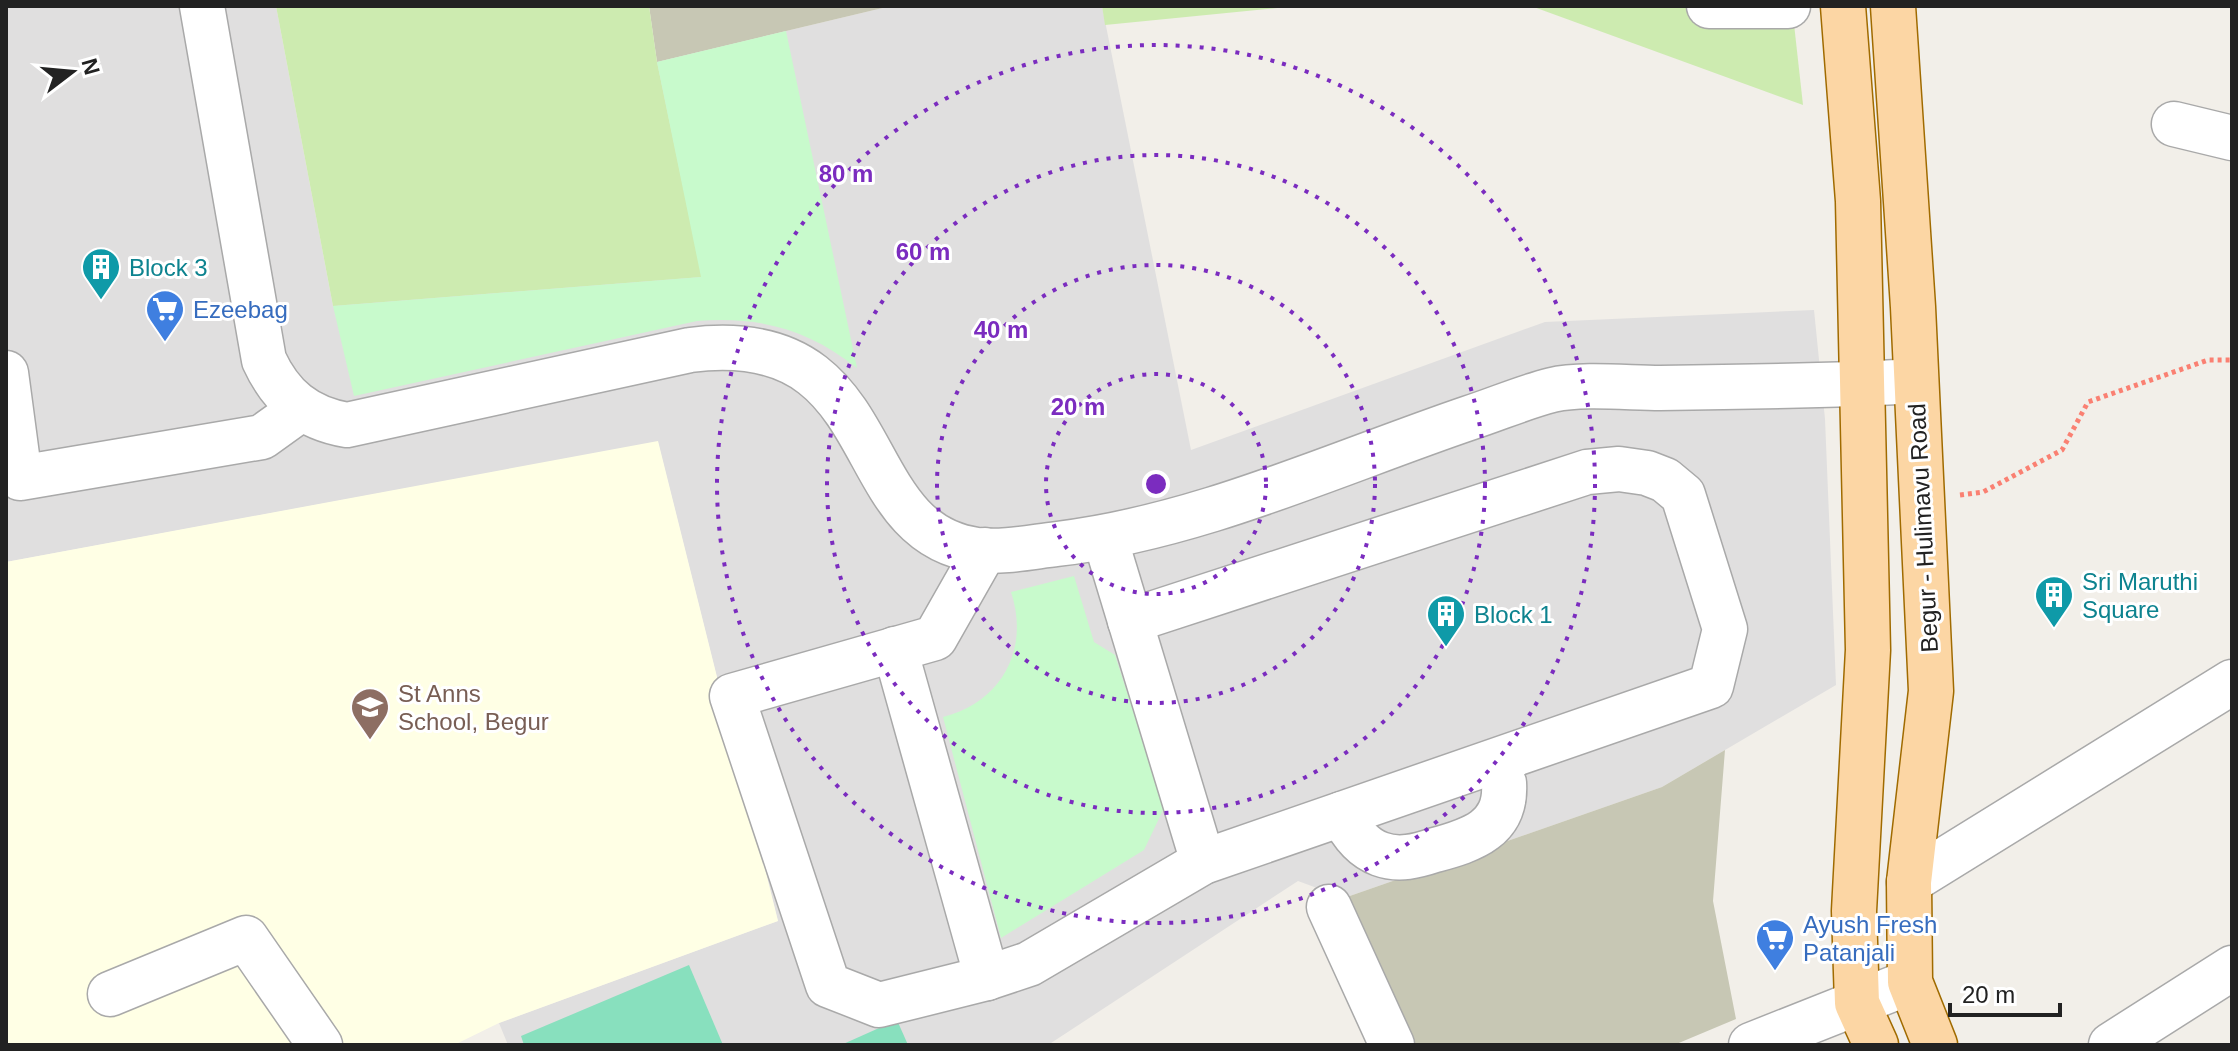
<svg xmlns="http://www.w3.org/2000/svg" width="2238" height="1051" font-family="Arial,sans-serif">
	<rect width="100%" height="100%" fill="#f2efe9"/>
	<path fill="#e0dfdf" d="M6,6H276L333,306L657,62L891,6H1102L1191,450L1545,322L1814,310L1825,419L1836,685L1662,787L1344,898L1298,881L1048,1045H508L499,1023L778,921L658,442L6,562Z"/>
	<path fill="#ffffe5" d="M658,441L778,921L499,1023L454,1045H6V562Z"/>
	<g fill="#c7c7b4">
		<path d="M649,6H891L657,62Z"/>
		<path d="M1725,750L1713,901L1736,1019L1674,1045H1411L1344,898L1662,787Z"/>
	</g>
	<g fill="#cdebb0">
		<path d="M276,6H649L657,62L702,277L333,306Z"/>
		<path d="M1102,6H1297L1105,25Z"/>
		<path d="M1531,6H1792L1803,105Z"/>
	</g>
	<g fill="#c8facc">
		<path d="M786,31L857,368C808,329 759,316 697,321L354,396L333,306L701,277L657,62Z"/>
		<path d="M1074,576L1094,642L1115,655L1164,808L1144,850L1001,938L943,717C1002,702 1030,649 1011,592Z"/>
	</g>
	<g fill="#88e0be">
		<path d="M689,965L723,1045H524L521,1036Z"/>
		<path d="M897,1020L908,1045H841Z"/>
	</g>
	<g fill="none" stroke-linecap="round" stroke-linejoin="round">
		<g stroke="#a9a9a9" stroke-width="47">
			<g id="minor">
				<path d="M202,6L264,360C281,397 306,418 347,425L690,350C894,324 843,532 977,550C1003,553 1031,547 1057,544C1199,527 1334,464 1469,418C1497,409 1524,397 1552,390C1582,383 1629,388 1660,388C1746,387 1831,386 1916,381"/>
				<path d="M1709,6H1788"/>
				<path d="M2174,124L2232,138"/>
				<path d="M6,373L20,478L262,437L301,409"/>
				<path d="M1105,538L1203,862"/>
				<path d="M985,550L935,638L732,696L828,985L879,1005L987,978L1029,964L1203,862L1711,686L1725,629L1683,495L1665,480L1647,473L1619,469L1587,472L1130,621"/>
				<path d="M895,649L987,978"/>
				<path d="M1342,814C1350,831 1361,847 1380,854C1399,861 1417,856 1435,850C1472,840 1507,829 1504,783"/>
				<path d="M1909,882L2232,682"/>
				<path d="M1329,907L1392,1045"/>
				<path d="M110,994L246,938L320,1045"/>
				<path d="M1751,1045L1910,982"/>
				<path d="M2111,1045L2232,968"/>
			</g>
		</g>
		<g stroke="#a06b00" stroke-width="47">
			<g id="major">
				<path d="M1843,6L1858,201L1868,650L1854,911L1857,1003L1876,1045"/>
				<path d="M1893,6L1913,307L1931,691L1909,882L1910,982L1935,1045"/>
			</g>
		</g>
		<path stroke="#fa8072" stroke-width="5" stroke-dasharray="4 4" stroke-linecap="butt" d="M1960,495L1983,492L2062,450L2088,402L2208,360H2232"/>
		<use href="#minor" stroke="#fff" stroke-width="44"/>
		<use href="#major" stroke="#fcd6a4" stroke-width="44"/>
	</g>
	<g fill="none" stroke="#7b2cbf" stroke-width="4" stroke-dasharray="4 8">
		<circle cx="1156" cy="484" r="110"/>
		<circle cx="1156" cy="484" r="219"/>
		<circle cx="1156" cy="484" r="329"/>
		<circle cx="1156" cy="484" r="439"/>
	</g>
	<defs>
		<g id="building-pin" transform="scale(2)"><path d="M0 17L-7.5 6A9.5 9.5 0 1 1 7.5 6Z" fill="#0f9aa8" stroke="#fff"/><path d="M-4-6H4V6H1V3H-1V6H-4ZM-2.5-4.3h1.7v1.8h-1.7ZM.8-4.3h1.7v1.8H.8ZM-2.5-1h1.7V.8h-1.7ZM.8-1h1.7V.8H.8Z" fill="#fff"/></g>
		<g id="supermarket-pin" transform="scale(2)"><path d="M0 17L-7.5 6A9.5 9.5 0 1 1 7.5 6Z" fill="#3f7fe0" stroke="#fff"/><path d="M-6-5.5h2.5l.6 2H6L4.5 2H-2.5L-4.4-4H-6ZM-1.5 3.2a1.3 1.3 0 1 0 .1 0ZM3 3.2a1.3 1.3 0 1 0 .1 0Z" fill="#fff"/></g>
		<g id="school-pin" transform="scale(2)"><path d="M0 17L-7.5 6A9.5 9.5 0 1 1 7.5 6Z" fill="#8d6e63" stroke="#fff"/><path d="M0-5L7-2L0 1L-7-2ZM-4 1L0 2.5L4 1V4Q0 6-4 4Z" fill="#fff"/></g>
	</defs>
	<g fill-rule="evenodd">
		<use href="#building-pin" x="101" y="267"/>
		<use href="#supermarket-pin" x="165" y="309"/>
		<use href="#building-pin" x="2054" y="595"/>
		<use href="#building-pin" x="1446" y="614"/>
		<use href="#school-pin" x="370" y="707"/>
		<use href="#supermarket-pin" x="1775" y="938"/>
	</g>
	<g text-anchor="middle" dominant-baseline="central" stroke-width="6" stroke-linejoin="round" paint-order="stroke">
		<g font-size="24" fill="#0d838f" stroke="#fff" text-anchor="start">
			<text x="129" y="267">Block 3</text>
			<text x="2082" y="581">Sri Maruthi<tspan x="2082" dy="28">Square</tspan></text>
			<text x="1474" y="614">Block 1</text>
		</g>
		<g font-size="24" fill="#366cbe" stroke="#fff" text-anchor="start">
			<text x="193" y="309">Ezeebag</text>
			<text x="1803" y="924">Ayush Fresh<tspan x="1803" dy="28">Patanjali</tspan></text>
		</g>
		<g font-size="24" fill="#222" stroke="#fff">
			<text transform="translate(1923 528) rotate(-93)">Begur - Hulimavu Road</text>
		</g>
		<g font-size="24" fill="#785e54" stroke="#fff" text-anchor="start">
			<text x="398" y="693">St Anns<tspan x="398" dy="28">School, Begur</tspan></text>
		</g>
	</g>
	<circle cx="1156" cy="484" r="12" fill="#7b2cbf" stroke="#fff" stroke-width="4"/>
	<g font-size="24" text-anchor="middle" font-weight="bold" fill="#7b2cbf" stroke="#fff" stroke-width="6" stroke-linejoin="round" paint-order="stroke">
		<text x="846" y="182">80 m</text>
		<text x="923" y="260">60 m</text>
		<text x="1001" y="338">40 m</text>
		<text x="1078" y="415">20 m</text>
	</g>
	<rect width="2238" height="1051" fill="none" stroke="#222222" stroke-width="16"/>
	<g transform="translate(72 72) rotate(74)" stroke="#ffffff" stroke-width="6" paint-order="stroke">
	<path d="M0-6L14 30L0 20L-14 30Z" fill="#222222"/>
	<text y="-12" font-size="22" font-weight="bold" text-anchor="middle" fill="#222222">N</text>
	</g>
	<path d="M1950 1003v12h110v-12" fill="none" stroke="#222222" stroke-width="4"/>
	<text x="1962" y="1003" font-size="24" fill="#222222" stroke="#ffffff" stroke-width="6" paint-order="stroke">20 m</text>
</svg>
